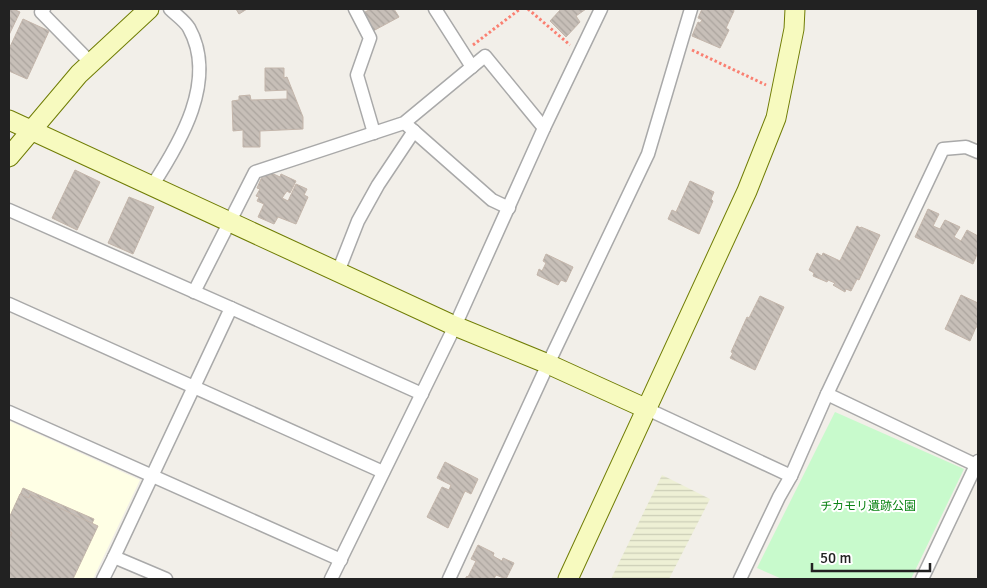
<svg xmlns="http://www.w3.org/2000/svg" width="987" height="588" font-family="Signika,'Noto Sans JP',sans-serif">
	<defs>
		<pattern id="farmland-rules" width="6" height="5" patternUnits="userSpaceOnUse" patternTransform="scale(1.25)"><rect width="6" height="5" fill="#eef0d5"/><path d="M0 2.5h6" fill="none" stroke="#ccceb7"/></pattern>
		<pattern id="building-back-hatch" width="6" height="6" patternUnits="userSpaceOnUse" patternTransform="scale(1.25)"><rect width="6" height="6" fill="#c7bfb8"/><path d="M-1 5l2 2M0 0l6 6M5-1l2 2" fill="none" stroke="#aba49e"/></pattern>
	</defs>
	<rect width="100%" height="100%" fill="#f2efe9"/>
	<path fill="#ffffe5" d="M9,421L140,480L93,579H9Z"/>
	<path fill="url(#farmland-rules)" d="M662,475L710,499L669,579H611Z"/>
	<path fill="#c8facc" d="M835,412L964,469L911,579H782L757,568Z"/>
	<g fill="url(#building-back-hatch)" stroke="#c4b6ab">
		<path d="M9,9H13L20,12L9,35Z"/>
		<path d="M236,9H247L239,14Z"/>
		<path d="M371,9H394L399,17L373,31L363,13Z"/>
		<path d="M561,9H586L576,16L580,22L566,37L550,21Z"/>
		<path d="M702,9H733L734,11L726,28L729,30L720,48L692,36L698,22L700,23L702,20L698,18Z"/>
		<path d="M23,19L49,31L27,79L9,71V49Z"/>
		<path d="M265,68H284V78L287,77L303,117V129L260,131V147H243V130L233,131L232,101L239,100V96L250,95L251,100L287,99V90L265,91Z"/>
		<path d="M75,170L100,182L77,230L52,218Z"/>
		<path d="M265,170L280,177L281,174L296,181L290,193L287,191L282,198L288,201L296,184L307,189L304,195L308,197L296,224L278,217L274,224L258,217L264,204L257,201L259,197L256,196L260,189L257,188Z"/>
		<path d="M690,181L714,192L711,199L713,201L699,234L668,219L672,210L676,212Z"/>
		<path d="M129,197L154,207L133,254L108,243Z"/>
		<path d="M928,209L939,214L933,226L940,229L945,220L960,227L954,237L961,241L967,230L978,236V252L973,264L915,237Z"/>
		<path d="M857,226L860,228L861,227L880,235L859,280L857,279L851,291L846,289L845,292L833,285L835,283L828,280L827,282L813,276L814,273L809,270L817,253L822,256L823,253L840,261Z"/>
		<path d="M546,254L573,267L566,282L561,280L558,285L537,275L539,269L542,271L546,263L543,261Z"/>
		<path d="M961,295L978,303V327H976L970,341L945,329Z"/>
		<path d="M760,296L784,307L755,370L730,358L733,353L731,352L747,317L749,318Z"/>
		<path d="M445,462L478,479L471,494L465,491L448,528L427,517L442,487L449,490L451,485L437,478Z"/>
		<path d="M23,488L94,519L68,579H9V520Z"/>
		<path d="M20,494L29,498L30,494L98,526L73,579H9V539L12,533L9,531V518Z"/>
		<path d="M478,545L494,553L493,556L502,561L503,558L514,563L506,579L496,575L494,579H465L467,576L468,577L476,561L471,559Z"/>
	</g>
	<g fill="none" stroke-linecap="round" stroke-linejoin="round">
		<g stroke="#a9a9a9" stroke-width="15">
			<g id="street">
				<path d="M44,9L41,12L91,63"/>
				<path d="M355,9L370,38L357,75L374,133"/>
				<path d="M435,9L472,67"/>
				<path d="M408,126L492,200L509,208"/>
				<path d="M152,186C180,143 218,80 189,28C185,21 176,15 170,9"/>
				<path d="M9,210L231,308L114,557"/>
				<path d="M338,272L358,221L378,185L414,131"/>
				<path d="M194,292L255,172L404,123L485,56L544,128"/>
				<path d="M9,304L383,472"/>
				<path d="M231,308L422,394"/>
				<path d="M827,394L978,466"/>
				<path d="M647,409L791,476L779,497L740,579"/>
				<path d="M9,412L341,560"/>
				<path d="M791,476L827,394L943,149L966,147L978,152"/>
				<path d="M103,579L114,557L166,579"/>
				<path d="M331,579L455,326L544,128L601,9"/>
				<path d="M449,579L548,364L648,154L691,9"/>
				<path d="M922,579L978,461"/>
			</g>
		</g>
		<g stroke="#707d05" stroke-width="21">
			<g id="secondary">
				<path d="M9,120L455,326L548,364L647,409"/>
				<path d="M9,157L79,74L149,9"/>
				<path d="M568,579L747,191L776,118L794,29L795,9"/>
			</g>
		</g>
		<g stroke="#fa8072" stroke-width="3" stroke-dasharray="2.5 2.5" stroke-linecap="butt">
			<path d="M528,9L570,45"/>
			<path d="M473,45L520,9"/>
			<path d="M692,50L766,85"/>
		</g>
		<use href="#street" stroke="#fff" stroke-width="12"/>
		<use href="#secondary" stroke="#f7fabf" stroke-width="19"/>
	</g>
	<g text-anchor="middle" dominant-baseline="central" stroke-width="4" stroke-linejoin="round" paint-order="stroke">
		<g font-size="12" fill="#0c8416" stroke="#fff">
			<text x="868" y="506">チカモリ遺跡公園</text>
		</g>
	</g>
	<rect width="987" height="588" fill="none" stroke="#222222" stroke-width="20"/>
	<path d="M812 563v8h118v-8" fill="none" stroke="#222222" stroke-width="2.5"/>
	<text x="820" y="563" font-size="15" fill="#222222" stroke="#ffffff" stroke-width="4" paint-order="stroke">50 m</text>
</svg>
